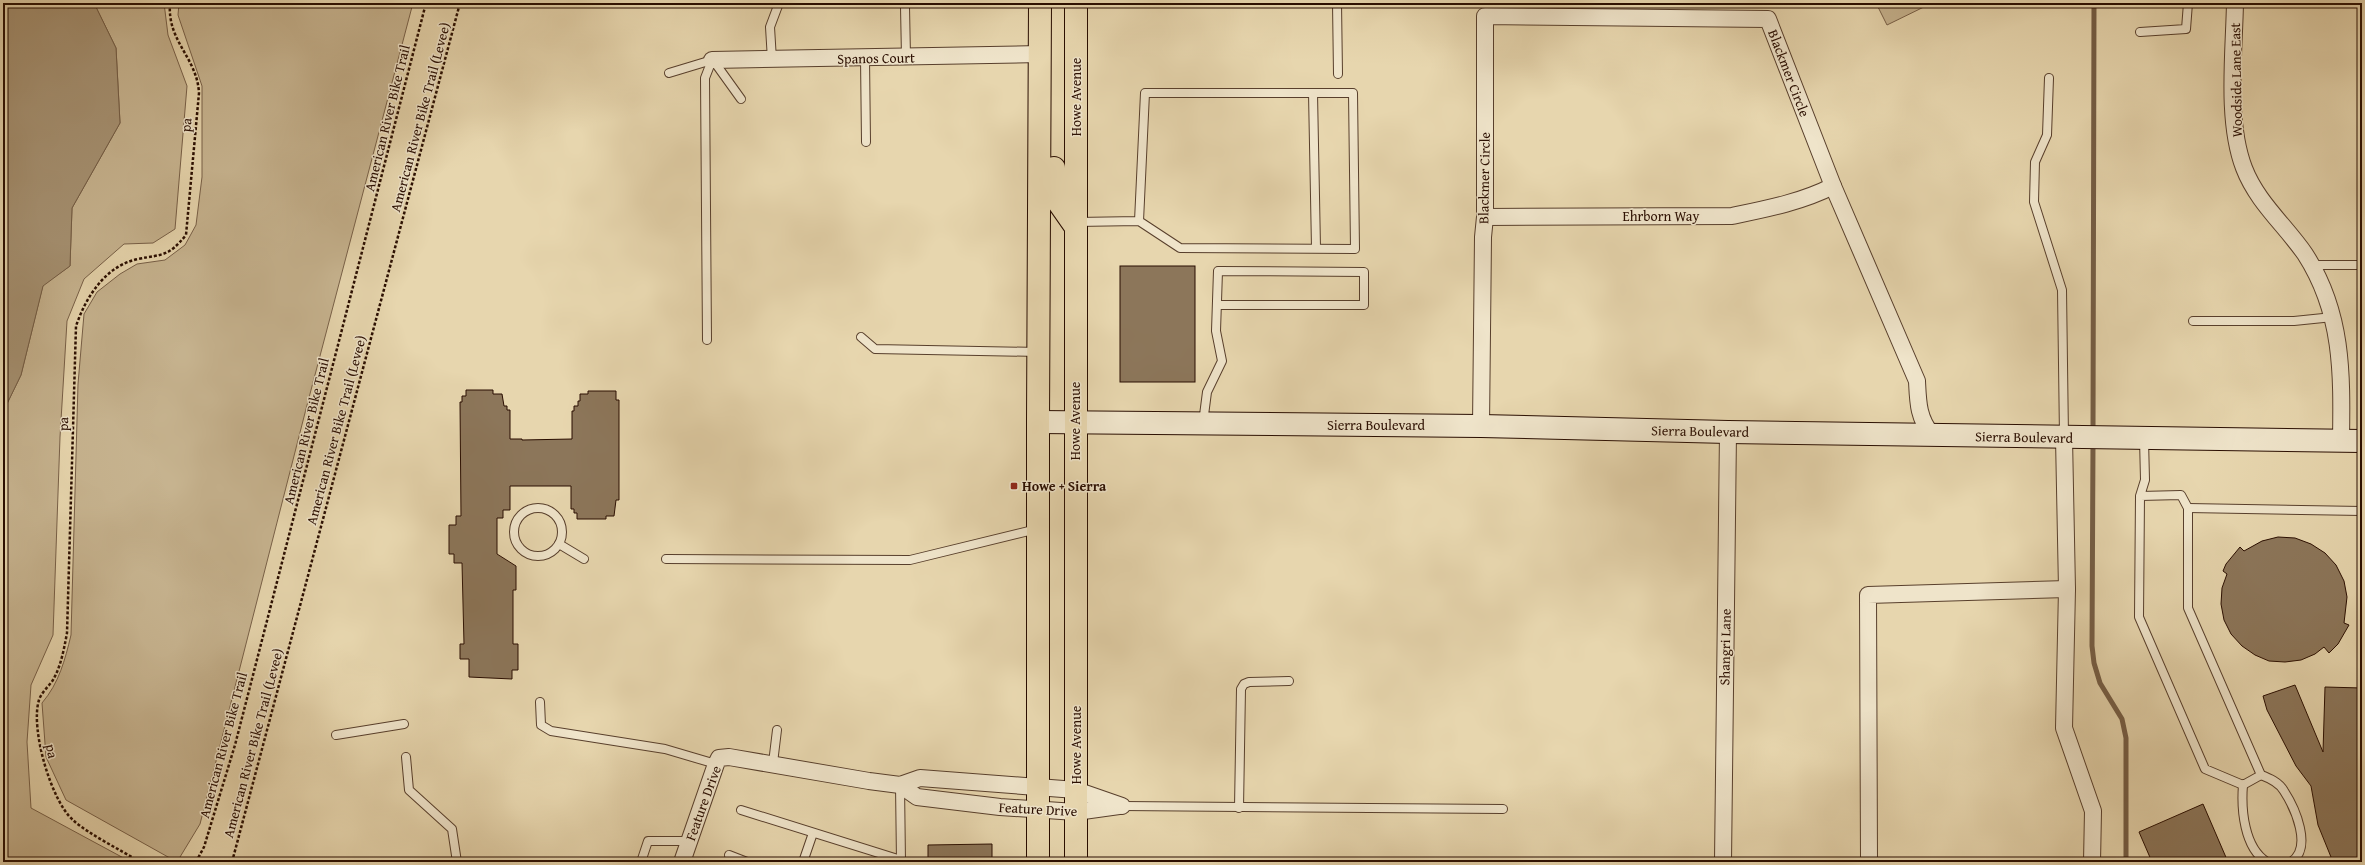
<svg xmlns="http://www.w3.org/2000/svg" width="2365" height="865" font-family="'Gentium Book Plus',serif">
	<rect width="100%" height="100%" fill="#e7d6ae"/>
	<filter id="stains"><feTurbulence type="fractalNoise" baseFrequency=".005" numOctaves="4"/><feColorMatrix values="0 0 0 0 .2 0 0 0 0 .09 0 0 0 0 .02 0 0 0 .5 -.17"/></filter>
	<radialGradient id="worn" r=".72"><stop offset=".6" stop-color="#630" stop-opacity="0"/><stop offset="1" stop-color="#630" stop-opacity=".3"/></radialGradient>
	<g fill="#c7b490" stroke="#786048">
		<path d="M94,3H164L168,35L187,86L175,229L153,243L124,244L84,279L67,321L60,437L53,635L31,685L27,742L31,808L131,862H3V412L21,375L43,285L70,266L72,208L120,123L116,48Z"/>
		<path d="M179,3H413L306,409L200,824L177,862L66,800L46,757L42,703C59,683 65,660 71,635L78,384L84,314L97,292L120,274L137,264L165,260L185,245L196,225L202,177V86L178,15Z"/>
		<path d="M1876,3H1932L1887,25Z"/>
	</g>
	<path fill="#a69273" stroke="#745d45" d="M3,3H94L116,48L120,123L72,208L70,266L43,286L21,375L3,412Z"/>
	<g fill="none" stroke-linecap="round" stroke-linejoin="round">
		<g stroke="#745d45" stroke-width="5">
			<path d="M2093,433L2094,3"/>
			<path d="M2093,443L2092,646L2094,663L2100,683L2122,719L2126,738V862"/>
		</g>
	</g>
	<g fill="#8c765a" stroke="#290d00">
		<rect x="1120" y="266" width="75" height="116"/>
		<path d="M466,390H493V394H502L504,406H507V410H510V439H522V440L572,439V411H574V406H578V401H580V394H588V391H616V400H619V500H616L614,516H606V519H577V513H574V509H571V486H510V510H503V518H497V554L516,566V590H513V644H518V670H512V679L469,677V659H460V644H464L462,563H454V554H449V525H456V516H461L460,402H462V396H466Z"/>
		<path d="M2278,537L2295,538L2311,544L2325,553L2336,565L2344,581L2347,597L2344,623L2349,625L2338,644L2329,653L2324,647L2315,654L2301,660L2285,662L2269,661L2255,655L2242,646L2231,634L2224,620L2221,604L2222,588L2227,574L2223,571L2226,564L2240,547L2244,551L2262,541Z"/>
		<path d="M2295,685L2323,752L2325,687L2362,688V862H2333L2318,825L2311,786L2296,766L2267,710L2263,696Z"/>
		<path d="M2203,804L2228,862H2152L2139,832Z"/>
		<path d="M992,844V862H928V845Z"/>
	</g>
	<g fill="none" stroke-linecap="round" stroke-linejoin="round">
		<g stroke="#583f2c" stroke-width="10">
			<g id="lane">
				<path d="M1337,3L1338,74"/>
				<path d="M905,7L906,57"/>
				<path d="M2140,32L2186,29L2188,3"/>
				<path d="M865,58L866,142"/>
				<path d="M713,60L741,99"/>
				<path d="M772,60L770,27L779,3"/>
				<path d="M669,73L712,60"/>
				<path d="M2049,78L2047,135L2035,162L2034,202L2062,290L2064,437"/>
				<path d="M1313,93L1316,248"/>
				<path d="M1076,222L1139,221L1145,93H1353L1355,249L1180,248L1139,221"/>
				<path d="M2311,265H2362"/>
				<path d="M2193,321H2294L2333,317"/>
				<path d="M861,337L875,349L1038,352"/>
				<path d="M707,340L705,78L712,60"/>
				<path d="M1203,423L1207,392L1222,361L1216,331L1218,271L1364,272V305H1217"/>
				<path d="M2140,496L2181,495L2188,508V608L2261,775L2243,785L2205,769L2139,617L2140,496L2145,480L2144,439"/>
				<path d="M2188,508L2362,511"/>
				<circle cx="538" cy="532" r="24"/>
				<path d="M559,544L584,559"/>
				<path d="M666,559L910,560L1037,529"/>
				<path d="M540,702L541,725L551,731L665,749L716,764"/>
				<path d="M336,735L404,724"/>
				<path d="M406,757L409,790L452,829L457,862"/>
				<path d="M773,763L777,730"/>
				<path d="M2261,775C2269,778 2279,782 2284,791C2295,808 2313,848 2291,862"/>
				<path d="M900,785L901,862"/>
				<path d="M2243,785C2241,809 2244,848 2267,862"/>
				<path d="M1122,806L1503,809"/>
				<path d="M1239,808L1241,689L1244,684L1249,682L1289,681"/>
				<path d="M741,810L901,860"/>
				<path d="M729,855L747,862"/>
				<path d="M641,862L648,841H690"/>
				<path d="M803,862L813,833"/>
			</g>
		</g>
		<g stroke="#583f2c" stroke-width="18">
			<g id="street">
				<path d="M2235,3C2234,54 2226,121 2244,168C2257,202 2285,225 2305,254C2343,313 2342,373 2341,441"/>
				<path d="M712,60L1040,54"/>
				<path d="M1485,217L1732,216C1766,209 1802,202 1833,186"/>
				<path d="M1481,426L1483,237L1485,217V16L1768,19L1833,186L1917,381C1918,402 1918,418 1932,435"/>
				<path d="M2064,438L2067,589L2064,728L2093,811L2092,862"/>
				<path d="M900,785L917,797L1000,807L1076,812L1119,806"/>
				<path d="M682,862L716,764L719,758L729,757L869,781L900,785L920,778L1076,790L1122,806"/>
				<path d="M1723,862L1728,432"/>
				<path d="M1869,862L1868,595L2067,589"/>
			</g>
		</g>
		<g stroke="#290d00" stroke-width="24">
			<path id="secondary" d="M1038,422L1481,426L1728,432L2362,441"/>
		</g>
		<g stroke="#290d00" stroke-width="24">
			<g id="primary">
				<path d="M1076,3V862"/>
				<path d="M1054,168V196L1075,226"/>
				<path d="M1038,862V422L1040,3"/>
			</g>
		</g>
		<g stroke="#290d00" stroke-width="2.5" stroke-dasharray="3 2" stroke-linecap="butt">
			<path d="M140,862C121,850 88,834 73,820C51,801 30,728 39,700C41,693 49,686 53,680C61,666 64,649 67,633L76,326C86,297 105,266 138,259C163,254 168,257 186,235L199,93C197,57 167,42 170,3"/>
			<path d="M196,862L204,847L235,745L426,3"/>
			<path d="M232,862L460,3"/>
		</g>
		<use href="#lane" stroke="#efe4ca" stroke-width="8"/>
		<use href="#street" stroke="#efe4ca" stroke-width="16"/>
		<use href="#secondary" stroke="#efe4ca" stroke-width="22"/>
		<use href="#primary" stroke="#e7d6ae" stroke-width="22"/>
	</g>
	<rect fill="#8f2418" stroke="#efe4ca" stroke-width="1.5" x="1010" y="482" width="8" height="8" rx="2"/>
	<g text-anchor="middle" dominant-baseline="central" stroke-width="3" stroke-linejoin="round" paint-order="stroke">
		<g font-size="14" fill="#290d00" stroke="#efe4ca">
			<text transform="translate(876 58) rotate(-1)">Spanos Court</text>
			<text transform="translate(1789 73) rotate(69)">Blackmer Circle</text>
			<text transform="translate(2236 80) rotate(-91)">Woodside Lane East</text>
			<text transform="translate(1076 97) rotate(-90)">Howe Avenue</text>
			<text transform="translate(420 117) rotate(-75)">American River Bike Trail (Levee)</text>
			<text transform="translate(387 118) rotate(-76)">American River Bike Trail</text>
			<text transform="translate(186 125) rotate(-85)">pa</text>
			<text transform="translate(1484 178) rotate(-89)">Blackmer Circle</text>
			<text x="1661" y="216">Ehrborn Way</text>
			<text transform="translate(1075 421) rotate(-90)">Howe Avenue</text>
			<text transform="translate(63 424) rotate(-88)">pa</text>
			<text x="1376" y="425">Sierra Boulevard</text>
			<text transform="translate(336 430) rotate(-75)">American River Bike Trail (Levee)</text>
			<text transform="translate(306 431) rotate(-76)">American River Bike Trail</text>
			<text transform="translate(1700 431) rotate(1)">Sierra Boulevard</text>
			<text transform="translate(2024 437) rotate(1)">Sierra Boulevard</text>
			<text transform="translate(1725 647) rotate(-89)">Shangri Lane</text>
			<text transform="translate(253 743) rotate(-75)">American River Bike Trail (Levee)</text>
			<text transform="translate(223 745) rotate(-75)">American River Bike Trail</text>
			<text transform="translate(1076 745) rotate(-90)">Howe Avenue</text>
			<text transform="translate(52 751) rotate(79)">pa</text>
			<text transform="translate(703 803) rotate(-70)">Feature Drive</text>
			<text transform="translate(1038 809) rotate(3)">Feature Drive</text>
		</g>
		<g font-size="14" font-weight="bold" fill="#290d00" stroke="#efe4ca" text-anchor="start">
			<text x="1022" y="486">Howe + Sierra</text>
		</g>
	</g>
	<rect width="2365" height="865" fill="none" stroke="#e7d6ae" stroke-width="16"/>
	<rect x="4" y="4" width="2357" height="857" fill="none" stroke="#290d00" stroke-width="2"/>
	<rect x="8" y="8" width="2349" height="849" fill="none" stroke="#290d00"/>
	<rect width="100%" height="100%" filter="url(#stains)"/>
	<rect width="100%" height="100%" fill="url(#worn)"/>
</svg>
